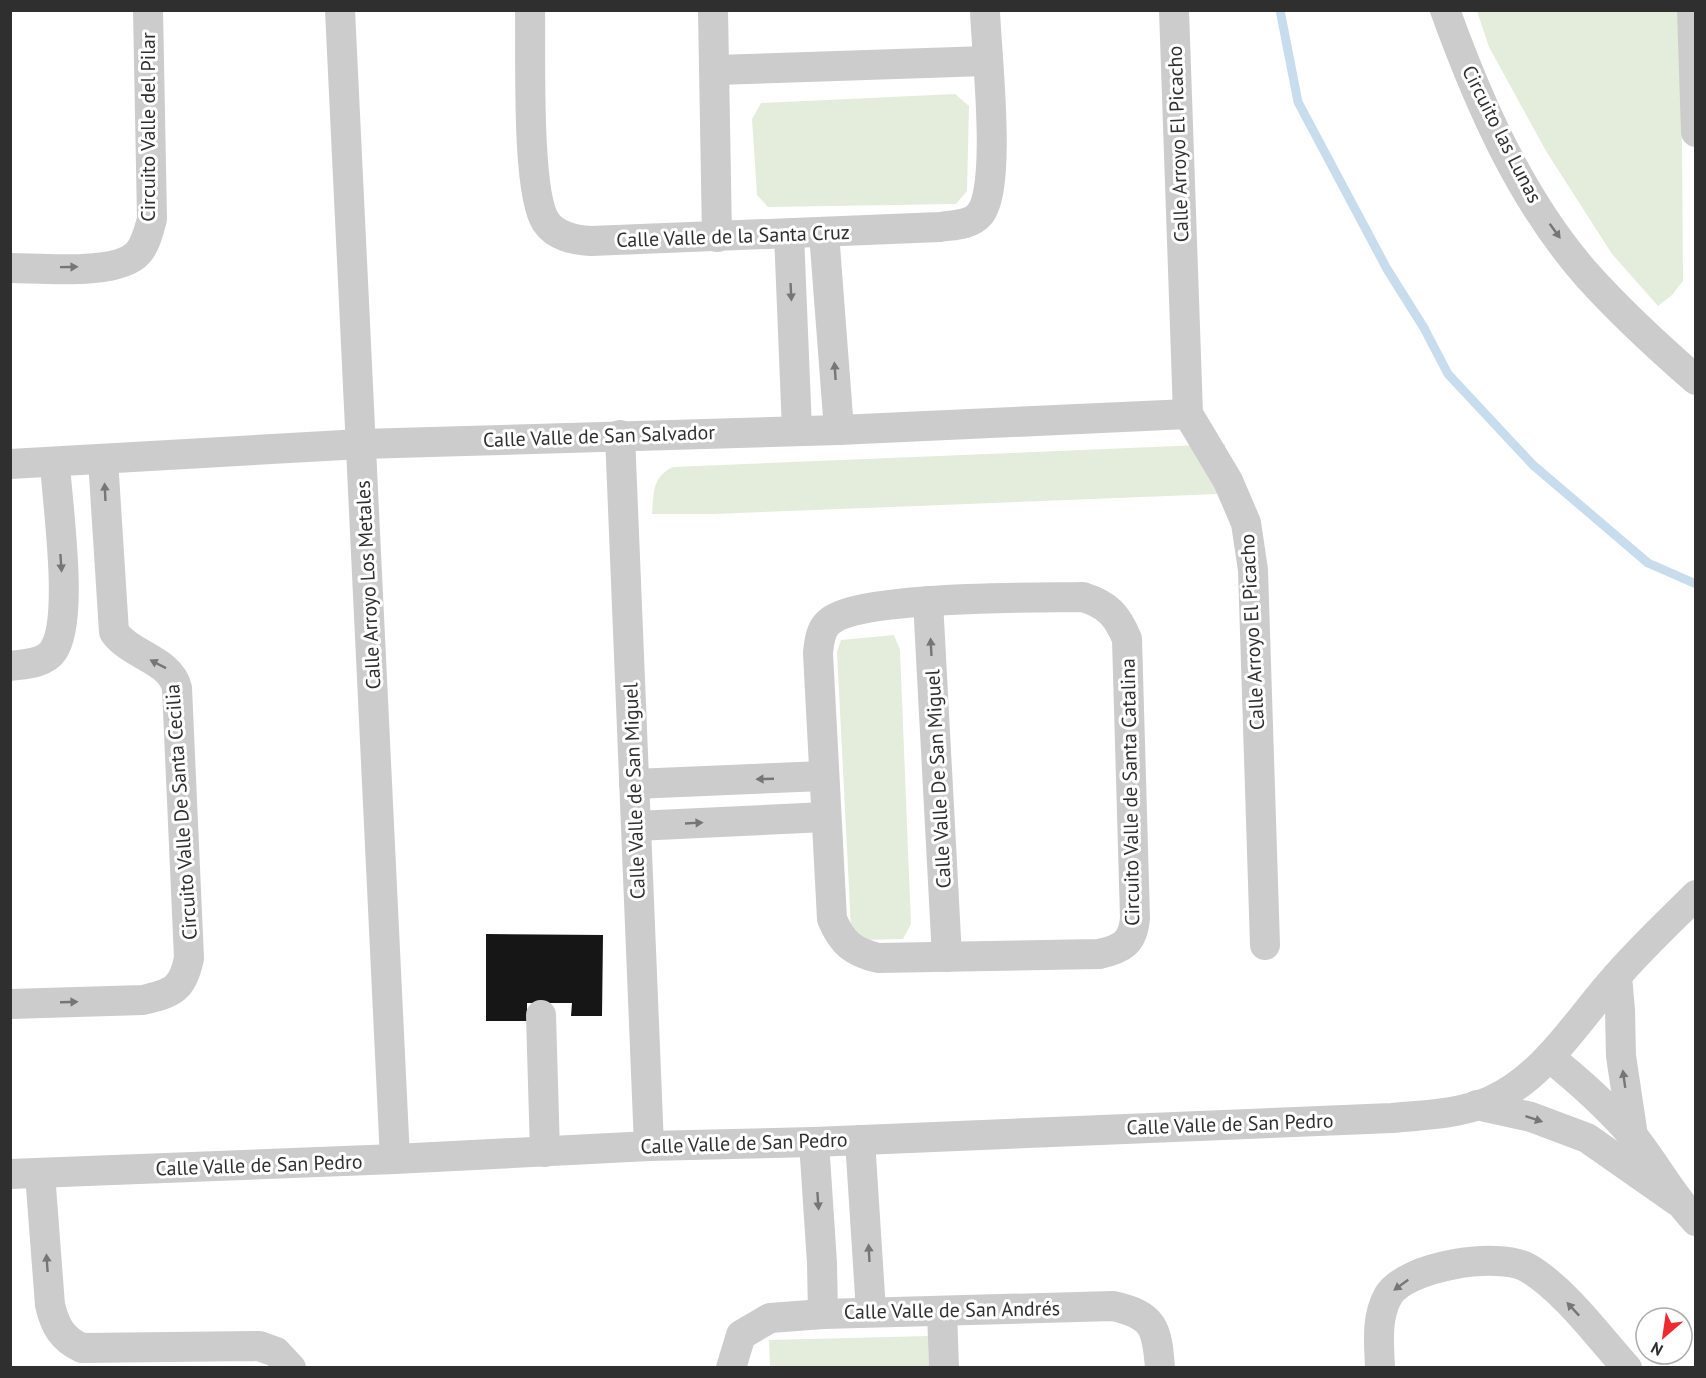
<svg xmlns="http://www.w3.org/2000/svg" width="1706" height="1378" font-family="'PT Sans',sans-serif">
	<rect width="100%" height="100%" fill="#fff"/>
	<g fill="#e4eddc">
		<path d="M1477,11H1681L1683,281L1672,295L1658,306L1612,254L1546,151L1489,47Z"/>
		<path d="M955,94L969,106L967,191L956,204L768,207L757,195L752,119L761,103Z"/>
		<path d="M1225,444L1218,494L714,514H652C654,492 652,477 673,467Z"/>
		<path d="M894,635L900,650L911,924L903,939L863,940L851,928L837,652L841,640Z"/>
		<path d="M928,1336L929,1367H770L769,1340Z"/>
	</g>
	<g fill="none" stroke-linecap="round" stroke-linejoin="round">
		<path stroke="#c7dced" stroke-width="9" d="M1280,10L1298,102L1387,269L1424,328L1448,374L1533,465L1648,563L1696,584"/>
	</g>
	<path fill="#161616" d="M486,934L603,935L602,1016H571L572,1003H527V1021H486Z"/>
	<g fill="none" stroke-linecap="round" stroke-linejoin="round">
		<g stroke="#ccc" stroke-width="30">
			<path d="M340,10L395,1159"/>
			<path d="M530,10C531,52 526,193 546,222C556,237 575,240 591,241L940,227C952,225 971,225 979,215C1003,190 986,50 985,10"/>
			<path d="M713,10L717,237"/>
			<path d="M1174,10L1188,414L1228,481L1246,523L1253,570L1265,945"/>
			<path d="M1445,10C1479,104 1521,200 1587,275C1621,313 1657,346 1696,380"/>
			<path d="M1692,10L1696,132"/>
			<path d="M716,70L986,61"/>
			<path d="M824,233L839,430"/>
			<path d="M789,234L797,430"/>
			<path d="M10,268C40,268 118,276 138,253C146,244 149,230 152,219L148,10"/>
			<path d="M620,435L649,1146"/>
			<path d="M10,464L361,444L839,430L1188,414"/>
			<path d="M1083,597C1108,605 1117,615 1127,639L1135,918C1133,943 1122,949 1099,954L878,958C853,952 842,943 832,919L818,653C819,644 820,630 828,623C856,595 1037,598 1083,597Z"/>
			<path d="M928,601L947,957"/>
			<path d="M10,666C24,664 44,664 53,651C75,620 57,504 55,463"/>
			<path d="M634,784L823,776"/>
			<path d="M636,826L825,817"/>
			<path d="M1617,976L1620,1010L1621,1056L1633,1136"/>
			<path d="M10,1004L143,1000C173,993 183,989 189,958L177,688C170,659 131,656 114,632L103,459"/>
			<path d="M541,1015L545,1152"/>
			<path d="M1549,1057C1578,1080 1608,1107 1633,1136C1655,1163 1671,1195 1696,1221"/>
			<path d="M1477,1105L1531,1117L1587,1138L1677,1201"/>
			<path d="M860,1140L871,1311"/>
			<path d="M814,1142L822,1263L823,1314"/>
			<path d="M10,1174L395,1159L649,1146L814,1142L1392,1118C1425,1115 1459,1114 1490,1101C1544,1078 1578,1019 1616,977C1641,948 1669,922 1696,895"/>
			<path d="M40,1174L50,1305C55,1326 62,1339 82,1348L259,1346L276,1352L291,1368"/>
			<path d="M942,1311L944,1368"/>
			<path d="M731,1368L741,1335L770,1318L823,1314L1113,1306C1154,1315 1157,1328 1160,1368"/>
			<path d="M1380,1368C1379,1343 1376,1318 1388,1296C1405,1266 1499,1251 1528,1268C1565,1290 1598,1336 1627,1368"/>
		</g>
	</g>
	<defs><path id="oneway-solid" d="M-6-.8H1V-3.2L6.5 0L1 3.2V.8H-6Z" transform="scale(1.5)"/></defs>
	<g fill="#767676">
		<use href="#oneway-solid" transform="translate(1555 231) rotate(54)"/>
		<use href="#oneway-solid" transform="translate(69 267) rotate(-1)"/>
		<use href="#oneway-solid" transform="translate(791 292) rotate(87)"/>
		<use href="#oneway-solid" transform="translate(835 371) rotate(-94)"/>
		<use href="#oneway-solid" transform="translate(105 492) rotate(-93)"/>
		<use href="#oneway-solid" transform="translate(61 563) rotate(86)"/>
		<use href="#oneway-solid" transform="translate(931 647) rotate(-93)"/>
		<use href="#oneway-solid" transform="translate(158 664) rotate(-153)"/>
		<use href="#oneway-solid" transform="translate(765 779) rotate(178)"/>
		<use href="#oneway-solid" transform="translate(694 823) rotate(-3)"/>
		<use href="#oneway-solid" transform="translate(69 1002) rotate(-2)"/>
		<use href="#oneway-solid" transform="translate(1624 1079) rotate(-98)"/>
		<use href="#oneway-solid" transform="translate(1534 1119) rotate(18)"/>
		<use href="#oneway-solid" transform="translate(818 1201) rotate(86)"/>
		<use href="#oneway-solid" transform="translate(869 1253) rotate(-93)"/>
		<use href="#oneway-solid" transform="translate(47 1263) rotate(-94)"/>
		<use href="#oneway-solid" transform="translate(1401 1285) rotate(144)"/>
		<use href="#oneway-solid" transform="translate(1573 1309) rotate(-133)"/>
	</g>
	<g text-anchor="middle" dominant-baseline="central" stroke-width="6" stroke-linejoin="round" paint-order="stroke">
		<g font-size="20" fill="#2f2f2f" stroke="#fff">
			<text transform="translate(148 127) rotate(-90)">Circuito Valle del Pilar</text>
			<text transform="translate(1502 134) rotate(63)">Circuito las Lunas</text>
			<text transform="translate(1178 144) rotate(-92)">Calle Arroyo El Picacho</text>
			<text transform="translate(733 236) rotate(-2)">Calle Valle de la Santa Cruz</text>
			<text transform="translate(599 436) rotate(-2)">Calle Valle de San Salvador</text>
			<text transform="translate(368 585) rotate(-93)">Calle Arroyo Los Metales</text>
			<text transform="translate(1252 632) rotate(-93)">Calle Arroyo El Picacho</text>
			<text transform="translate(938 779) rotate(-93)">Calle Valle De San Miguel</text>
			<text transform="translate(634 791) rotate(-92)">Calle Valle de San Miguel</text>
			<text transform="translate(1130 792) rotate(-91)">Circuito Valle de Santa Catalina</text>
			<text transform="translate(181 812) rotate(-94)">Circuito Valle De Santa Cecilia</text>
			<text transform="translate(1230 1124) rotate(-2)">Calle Valle de San Pedro</text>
			<text transform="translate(744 1143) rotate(-2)">Calle Valle de San Pedro</text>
			<text transform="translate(259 1165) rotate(-2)">Calle Valle de San Pedro</text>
			<text transform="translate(952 1310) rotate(-1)">Calle Valle de San Andrés</text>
		</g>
	</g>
	<rect width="1706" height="1378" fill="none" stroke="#2f2f2f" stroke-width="24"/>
	<g transform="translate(1664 1336) rotate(209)"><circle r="28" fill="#ffffff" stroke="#acacac" stroke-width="1.5"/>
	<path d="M0-4.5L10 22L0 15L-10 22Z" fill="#ed2a2d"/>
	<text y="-9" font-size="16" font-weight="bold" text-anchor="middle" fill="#2f2f2f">N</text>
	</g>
</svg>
